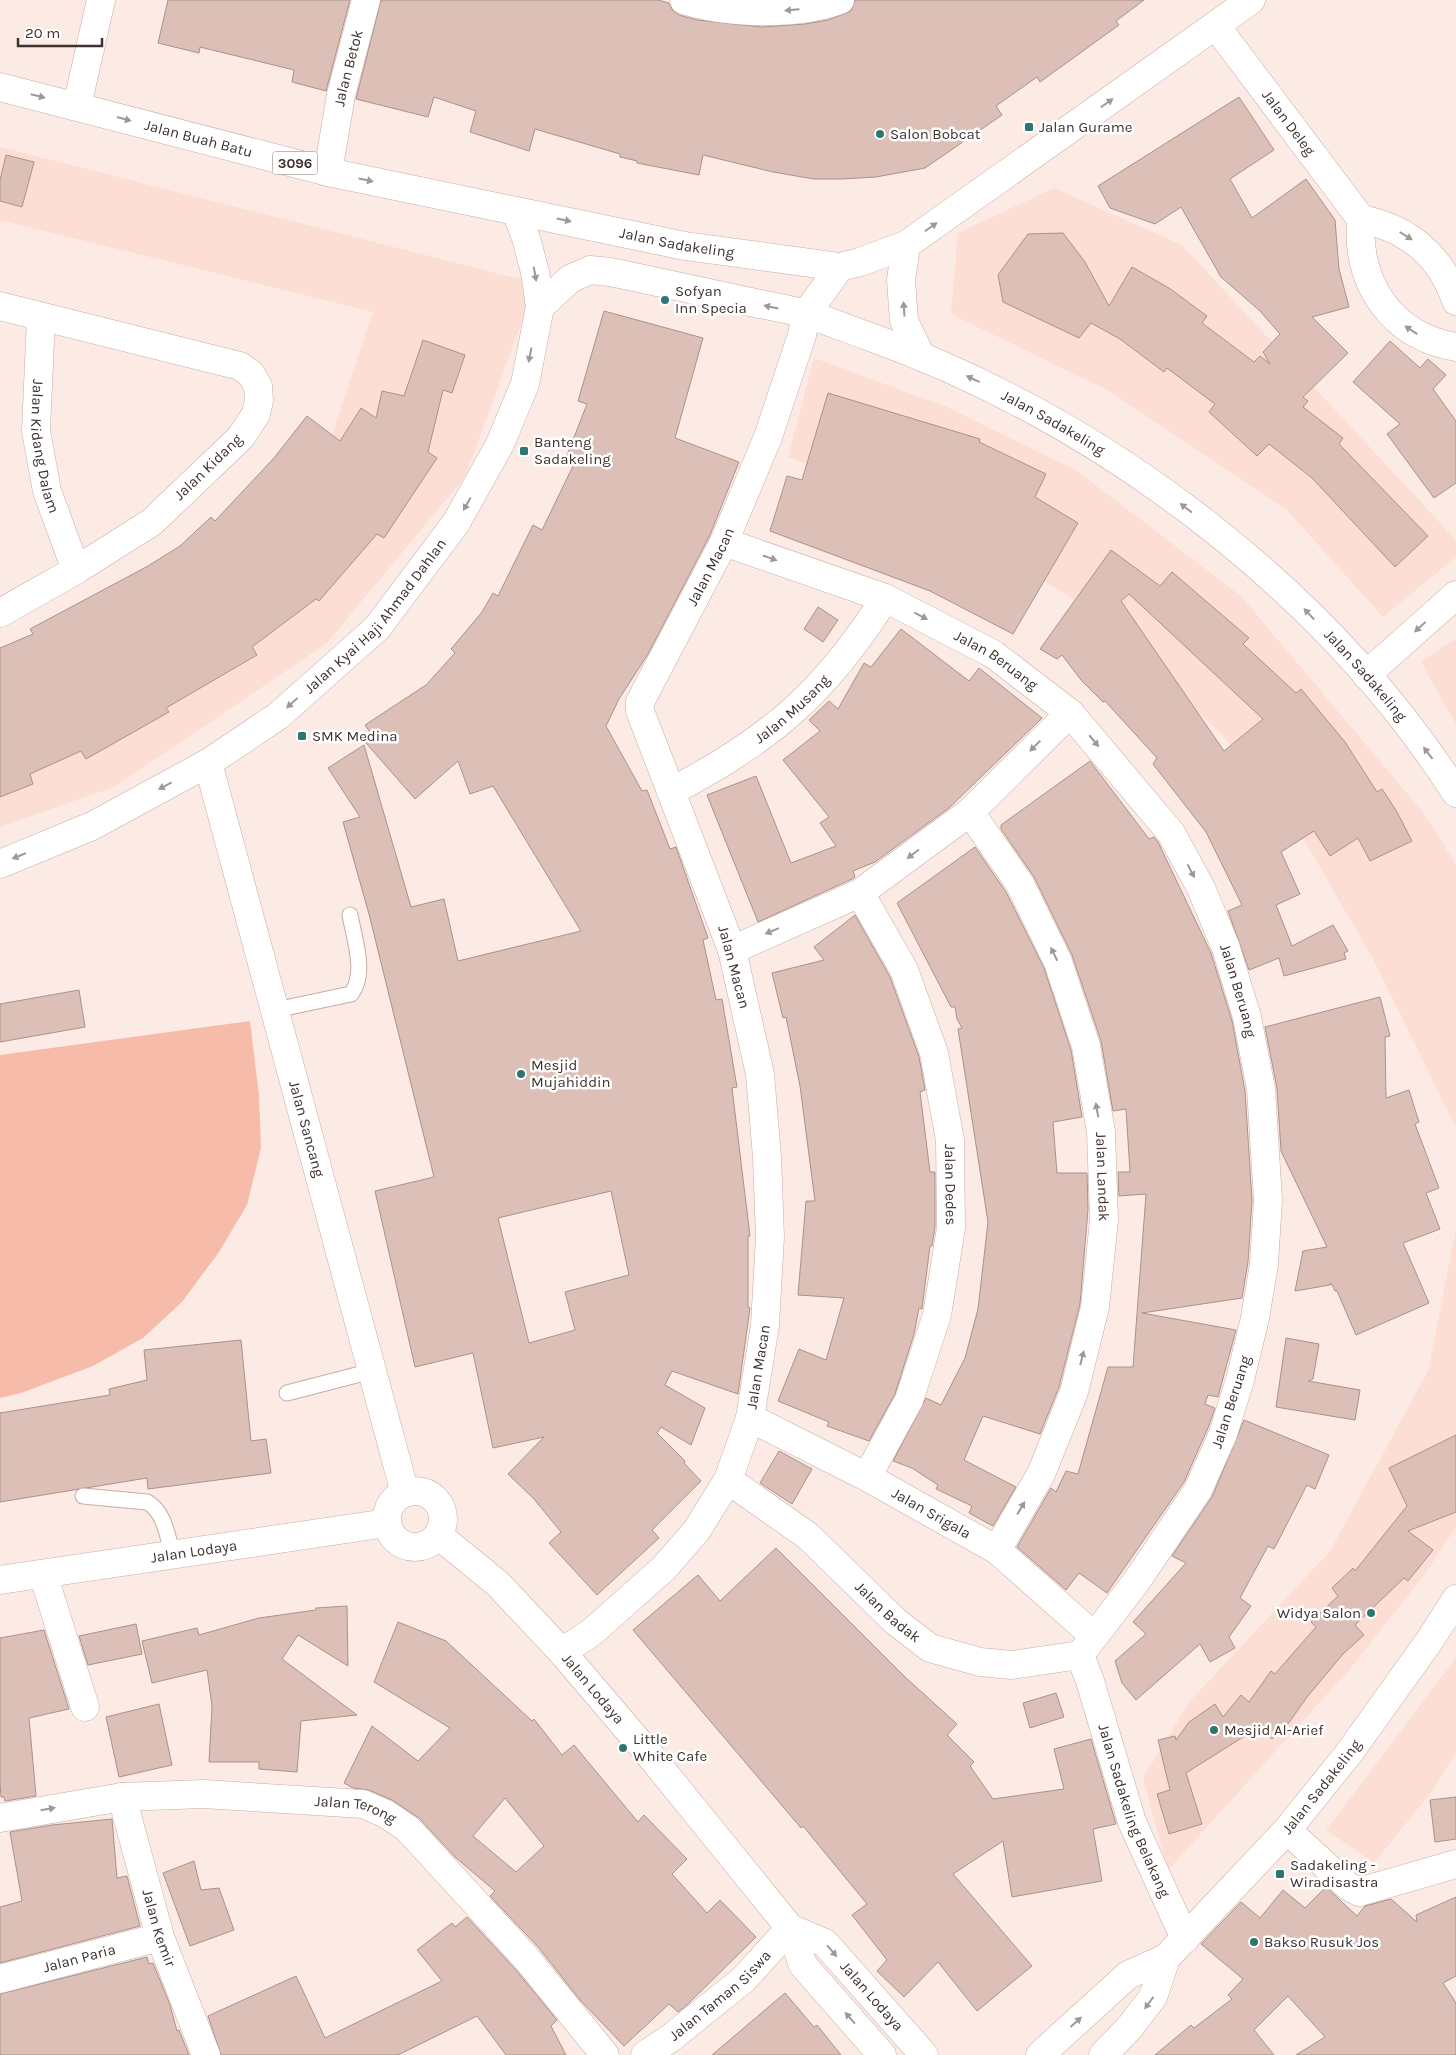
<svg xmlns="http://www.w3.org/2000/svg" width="1456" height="2055" font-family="Karla,sans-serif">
	<rect width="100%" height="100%" fill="#fcebe5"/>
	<g fill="#fcded4">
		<path d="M0,147L536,283L465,477L326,644L114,787L0,827V704L325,457L373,312L0,220Z"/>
		<path d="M1054,188L1182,245L1456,540V557L1383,617L1286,509L1109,391L951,314L958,233Z"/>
		<path d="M814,358L947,407L1077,471L1241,596L1426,816L1456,865V1127L1373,959L1306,843L1222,734L1079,603L986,545L811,465L788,457Z"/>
		<path d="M1456,638V724L1421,662Z"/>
		<path d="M1456,1229V1527L1425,1574L1349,1670L1168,1870L1143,1778L1190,1701L1330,1551L1428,1371Z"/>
		<path d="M1456,1658V1752L1433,1790L1374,1863L1326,1830Z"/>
	</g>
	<path fill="#f6bca9" d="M250,1021L259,1096L261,1148L247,1205L219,1252L182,1302L143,1338L93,1366L21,1393L0,1398V1055Z"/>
	<g fill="#dcc0b7" stroke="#ac9189" fill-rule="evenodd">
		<path d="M168,0H350L326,91L292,82L294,70L200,47L199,53L158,43Z"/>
		<path d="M381,0H658L669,3L673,11L679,15L697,20L762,27L805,24L828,20L851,11L855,0H1144L1116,21L1119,25L1040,82L1037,77L996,106L1002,115L925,168L876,177L842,179H814L773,172L703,155L699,175L637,163V161L620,157V154L535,129L529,151L470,132L476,111L434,97L428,117L356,99Z"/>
		<path d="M1239,97L1274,150L1230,179L1252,218L1306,179L1335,220L1339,269L1349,307L1312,317L1348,353L1303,397L1308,401L1303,407L1343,438L1339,444L1428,536L1395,567L1312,478L1269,444L1257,456L1209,412L1215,404L1167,368L1164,372L1120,339L1091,323L1079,338L1003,302L998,275L1028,234L1063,233L1085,262L1109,306L1132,267L1169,288L1207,316L1202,323L1254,362L1260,356L1270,364L1263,352L1280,334L1260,311L1221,277L1181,207L1155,224L1110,208L1098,186Z"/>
		<path d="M6,155L34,162L22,207L0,201V180Z"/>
		<path d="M604,311L703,338L675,438L739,462L710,535L648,654L619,699L606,726L642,791L647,790L670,849L676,847L708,938L703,940L716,1000L722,999L737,1087L732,1088L750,1236H748V1307L750,1308L738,1394L672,1371L665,1385L705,1408L691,1445L661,1427L657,1433L685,1461L684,1463L701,1481L652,1530L659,1538L597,1595L549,1543L561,1532L534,1499L508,1474L544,1437L493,1448L473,1353L415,1367L375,1191L434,1177L369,914L343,822L360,817L328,768L364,745L411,907L444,899L458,961L581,931L493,786L470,794L458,761L415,799L366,743L374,738L365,725L426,685L455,653L451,649L482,612L493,593L498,596L533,525L542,530L573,466L564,463L587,404L578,401ZM611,1191L629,1275L565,1292L575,1330L529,1343L498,1218Z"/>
		<path d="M423,340L465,355L452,393L443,390L428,452L437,458L384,538L377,534L319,601L316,599L252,647L257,655L166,708L169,712L86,759L81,751L30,774L33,784L0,797V648L33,634L30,629L148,566L180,546L211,517L215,521L274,458L307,416L340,441L361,408L376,418L382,391L404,396Z"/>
		<path d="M1390,341L1420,368L1428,359L1446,375L1433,389L1456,421V483L1434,498L1387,434L1400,424L1353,382Z"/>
		<path d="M828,393L980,439L979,442L1046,474L1035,497L1078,523L1013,634L930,591L770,531L787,476L802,480Z"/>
		<path d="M1111,550L1160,586L1172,572L1249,638L1243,644L1296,693L1301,689L1345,742L1377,792L1382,789L1397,812L1412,841L1370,861L1358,838L1330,856L1314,831L1281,852L1300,894L1276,905L1292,946L1333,925L1348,951L1344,953L1346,959L1284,976L1279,958L1249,970L1228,911L1242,905L1206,832L1153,764L1157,758L1105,701L1103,702L1081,680L1062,655L1057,659L1040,649ZM1129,594L1263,719L1224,751L1121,601Z"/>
		<path d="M818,607L838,620L823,642L804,629Z"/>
		<path d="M901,629L969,681L979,668L1042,718L949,808L875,862L853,871L855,877L852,879L758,922L707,795L756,776L791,863L836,846L820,823L829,817L783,760L820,731L809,720L829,701L838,709L864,663L871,667Z"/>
		<path d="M1090,761L1149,839L1154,837L1158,842L1211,953L1232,1021L1245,1091L1252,1200L1248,1262L1242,1298L1142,1313L1236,1330L1218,1397L1208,1395L1205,1404L1215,1408L1208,1428L1184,1482L1107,1593L1079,1573L1066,1590L1017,1547L1051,1488L1056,1492L1066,1471L1078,1474L1108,1367H1133L1146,1194L1119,1196L1118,1172H1130L1126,1109L1113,1111L1101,1041L1072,955L1034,877L1001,829V825Z"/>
		<path d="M975,847L1006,892L1044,968L1071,1050L1082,1117L1053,1122L1057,1173H1087L1088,1209L1080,1304L1059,1387L1040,1434L983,1416L964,1460L1016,1487L993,1526L969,1513L972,1506L936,1489L938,1485L912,1468L893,1461L926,1398L941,1405L965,1358L978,1309L988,1222L958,1029L962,1028L957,1019L955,1007H951L897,903Z"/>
		<path d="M855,915L890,977L919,1057L925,1090L920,1092L930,1172H935V1227L932,1246H930L922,1309L919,1308L914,1334L895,1394L869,1441L827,1426L829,1422L778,1401L799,1349L826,1360L844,1298L798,1295L806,1201H815L800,1086L786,1017L783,1018L772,973L824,960L814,947Z"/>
		<path d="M79,990L85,1027L0,1042V1004Z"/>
		<path d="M1380,997L1390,1036L1385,1037L1386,1098L1409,1090L1419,1122L1415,1124L1439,1188L1426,1193L1440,1229L1403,1243L1429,1303L1356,1335L1337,1291H1335L1331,1283L1330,1285L1295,1291L1303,1251L1327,1247L1281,1151L1277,1088L1265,1027Z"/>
		<path d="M1286,1338L1319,1344L1313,1379L1308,1381L1360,1390L1355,1420L1276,1407Z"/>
		<path d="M241,1340L251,1441L266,1439L271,1473L148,1489L147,1478L0,1502V1413L110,1395L109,1389L147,1380L144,1350Z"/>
		<path d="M1244,1420L1329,1455L1315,1489L1307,1485L1274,1549L1268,1546L1240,1598L1251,1606L1229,1637L1235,1648L1210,1662L1200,1644L1136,1700L1122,1683L1115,1661L1146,1634L1133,1622L1186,1563L1172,1556L1212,1497Z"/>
		<path d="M1456,1435V1512L1408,1531L1433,1550L1408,1581L1404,1578L1355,1625L1364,1635L1343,1654L1307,1697L1288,1724L1285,1723L1272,1739L1259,1727L1186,1773L1202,1824L1169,1834L1157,1794L1170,1790L1158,1740L1175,1736L1176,1740L1189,1722L1215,1704L1223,1717L1241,1695L1249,1702L1271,1671L1275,1674L1316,1627L1311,1622L1338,1596L1332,1588L1353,1568L1355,1571L1407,1506L1389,1468Z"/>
		<path d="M779,1451L812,1469L792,1504L760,1483Z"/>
		<path d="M776,1548L905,1677L957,1724L947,1735L974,1762L970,1766L993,1799L1064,1789L1054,1749L1091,1739L1116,1824L1093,1829L1102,1881L1012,1897L1003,1841L953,1874L1032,1966L977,2011L938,1962L904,1997L877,1971L887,1960L852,1915L867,1904L803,1826L801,1828L633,1630L698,1575L720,1601Z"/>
		<path d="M347,1606L348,1666L298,1635L282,1659L357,1715L301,1721L297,1772L259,1769V1762H209L212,1706L207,1670L152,1683L142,1641L197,1628L199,1635L259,1618L316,1610V1608Z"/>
		<path d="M398,1622L446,1641L532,1721L534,1719L562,1755L574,1745L638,1822L644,1815L687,1859L672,1874L707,1913L720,1900L756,1937L687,2005L678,2012L669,2004L624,2046L580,2000L539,1948L490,1896L495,1891L455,1857L419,1818L392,1800L369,1790L353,1788L344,1783L372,1726L418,1761L450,1728L374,1682ZM505,1798L544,1846L516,1872L473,1836Z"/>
		<path d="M136,1624L142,1654L88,1665L79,1636Z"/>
		<path d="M44,1630L69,1709L29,1718L36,1796L5,1801L4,1797H1L0,1784V1638Z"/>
		<path d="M1056,1693L1064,1717L1030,1728L1023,1703Z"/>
		<path d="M159,1704L172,1765L119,1777L106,1717Z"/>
		<path d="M1456,1797V1839L1435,1842L1430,1800Z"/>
		<path d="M112,1819L117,1878L127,1876L140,1926L0,1963V1907L22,1901L10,1832L52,1825Z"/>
		<path d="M194,1861L201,1890L219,1888L234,1930L190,1946L163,1873Z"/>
		<path d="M1326,1887L1357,1916L1365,1906L1391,1899L1417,1922L1416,1915L1456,1897V1976L1443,1983L1456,2003V2055H1296L1325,2037L1288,1996L1254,2030L1274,2055H1155L1191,2025L1194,2028L1232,1999L1228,1995L1243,1979L1201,1944L1241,1902L1260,1918L1283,1890L1305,1908Z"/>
		<path d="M467,1917L515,1969L557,2020L551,2026L566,2055H506L477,2016L398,2055H221L208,2016L296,1976L325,2038L442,1981L417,1950L452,1923L455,1927Z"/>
		<path d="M147,1957L149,1964L153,1963L170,2005L177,2031L179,2030L189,2055H0V1994Z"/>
		<path d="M785,1993L814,2027L817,2025L841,2055H712Z"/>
	</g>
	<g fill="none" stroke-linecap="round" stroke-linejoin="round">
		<g stroke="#c8aca3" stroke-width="17">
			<g id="lane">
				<path d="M275,1010L351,994C367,974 354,938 350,915"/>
				<path d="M287,1393L372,1371"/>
				<path d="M83,1496L147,1502C165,1512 167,1536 173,1555"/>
			</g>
		</g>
		<g stroke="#c8aca3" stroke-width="29">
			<g id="street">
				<path d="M684,0C726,14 798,16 840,0"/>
				<path id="s1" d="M1216,26L1361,219C1356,283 1391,336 1456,347"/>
				<path id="s2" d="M328,172L341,95L366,0"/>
				<path d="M1361,219C1407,228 1441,255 1456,301"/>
				<path d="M0,306L240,366L251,374L258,386L259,400L256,414L241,437L152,522L76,570L0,613"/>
				<path id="s3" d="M41,317L36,431L47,491L76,570"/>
				<path id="s4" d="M724,542L885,598L993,654L1070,713L1171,833L1201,888L1226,948L1247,1017L1261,1089L1268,1200L1264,1264L1255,1318L1240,1380L1223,1434L1198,1490L1136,1582L1080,1655"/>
				<path id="s5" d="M672,791C770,740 826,692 885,598"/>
				<path id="s6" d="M970,812L1020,884L1058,962L1086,1046L1101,1132L1104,1220L1095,1307L1074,1392L1041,1474L997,1550"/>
				<path id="s7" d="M860,893L904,970L934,1053L950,1140L951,1228L937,1315L909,1400L867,1477"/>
				<path d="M732,950L860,893L970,812L1070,713"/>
				<path id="s8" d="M750,1418L867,1477L997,1550L1094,1636"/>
				<path id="s9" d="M728,1480L808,1536L895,1621L930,1648L980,1662L1012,1665L1080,1655"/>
				<path d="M43,1574L85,1707"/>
				<path id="s10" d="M562,1652L592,1632L664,1568L697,1530L728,1480L750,1418L765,1325L770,1237L767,1157L760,1074L732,950L640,711V702L724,542L768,437L802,335L806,314L840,267"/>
				<path id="s11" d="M1080,1655L1090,1681L1132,1822L1185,1939"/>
				<path id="s12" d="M122,1797L160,1937L206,2055"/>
				<path id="s13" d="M0,1818L122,1797L203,1794L363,1804L386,1814L408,1829L527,1959L605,2055"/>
				<path d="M1287,1830L1348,1886L1359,1892L1456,1864"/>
				<path id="s14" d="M0,1979L160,1937"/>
				<path id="s15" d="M645,2055L672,2037L744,1979L790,1928"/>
			</g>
		</g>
		<g stroke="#c8aca3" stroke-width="29">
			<g id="secondary">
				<path d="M77,106L101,0"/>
				<path d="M906,245L901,280L904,321L920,354"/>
				<path d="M840,267L860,262L906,245L1251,0"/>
				<path id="s16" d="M540,307L570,279L590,270L610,272C654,281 698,291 741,300C763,305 785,308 806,314C826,320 845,328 865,335C1097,417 1322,585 1456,793"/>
				<path d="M1366,675L1456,595"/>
				<path id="s17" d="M208,763L405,1493"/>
				<path id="s18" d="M0,864L92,826L208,763L278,716L377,628L456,523L500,444L525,384L540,307L535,272L526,238L516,211"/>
				<circle cx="415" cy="1519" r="28"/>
				<path id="s19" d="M438,1535L498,1584L562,1652L653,1759L790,1928L803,1965L882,2055"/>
				<path id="s20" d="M0,1580L387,1523"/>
				<path id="s21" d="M790,1928L825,1943L924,2055"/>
				<path id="s22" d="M1040,2055L1128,1975L1166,1958L1287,1830L1349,1753L1430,1640L1456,1599"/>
				<path d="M1103,2055L1130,2027L1153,1997L1166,1958"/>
			</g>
		</g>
		<g stroke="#c8aca3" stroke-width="29">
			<g id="primary">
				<path id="s23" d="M0,87L328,172L685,246L840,267"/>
			</g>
		</g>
		<use href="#lane" stroke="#fff" stroke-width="15"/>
		<use href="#street" stroke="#fff" stroke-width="28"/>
		<use href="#secondary" stroke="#fff" stroke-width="28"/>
		<use href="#primary" stroke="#fff" stroke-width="28"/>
	</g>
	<defs><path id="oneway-solid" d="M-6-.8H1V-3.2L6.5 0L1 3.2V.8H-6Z" transform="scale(1.25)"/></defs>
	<g fill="#9e9896">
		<use href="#oneway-solid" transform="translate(792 10) rotate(175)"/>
		<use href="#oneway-solid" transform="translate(38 96) rotate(14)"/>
		<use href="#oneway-solid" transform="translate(1107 103) rotate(-35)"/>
		<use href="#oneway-solid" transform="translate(124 119) rotate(15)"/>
		<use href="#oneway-solid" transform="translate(366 180) rotate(12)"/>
		<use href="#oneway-solid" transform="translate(564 220) rotate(12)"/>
		<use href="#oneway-solid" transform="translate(931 227) rotate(-35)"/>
		<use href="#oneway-solid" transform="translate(1406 236) rotate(32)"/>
		<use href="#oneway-solid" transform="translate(535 274) rotate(80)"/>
		<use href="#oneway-solid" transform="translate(771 307) rotate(-168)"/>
		<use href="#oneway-solid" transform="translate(904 309) rotate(-94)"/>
		<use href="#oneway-solid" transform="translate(1411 330) rotate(-147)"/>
		<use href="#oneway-solid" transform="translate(530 355) rotate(101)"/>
		<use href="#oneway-solid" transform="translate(973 379) rotate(-155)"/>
		<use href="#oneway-solid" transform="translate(467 504) rotate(119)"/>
		<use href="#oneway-solid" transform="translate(1186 508) rotate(-143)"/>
		<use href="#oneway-solid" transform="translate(770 558) rotate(19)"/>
		<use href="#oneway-solid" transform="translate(1309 614) rotate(-133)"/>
		<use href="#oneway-solid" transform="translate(921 616) rotate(27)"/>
		<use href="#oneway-solid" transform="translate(1420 627) rotate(138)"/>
		<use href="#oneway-solid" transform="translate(292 703) rotate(138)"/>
		<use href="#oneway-solid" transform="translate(1094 741) rotate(50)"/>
		<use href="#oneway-solid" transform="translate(1035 746) rotate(135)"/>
		<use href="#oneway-solid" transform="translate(1428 753) rotate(-128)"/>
		<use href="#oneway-solid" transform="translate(165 786) rotate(152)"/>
		<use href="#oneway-solid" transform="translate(913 854) rotate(143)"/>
		<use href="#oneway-solid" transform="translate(19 856) rotate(158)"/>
		<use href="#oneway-solid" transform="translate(1191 871) rotate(62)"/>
		<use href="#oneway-solid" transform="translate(772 931) rotate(157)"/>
		<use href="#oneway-solid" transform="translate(1054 954) rotate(-116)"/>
		<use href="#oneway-solid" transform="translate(1097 1110) rotate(-100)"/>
		<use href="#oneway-solid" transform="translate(1082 1358) rotate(-76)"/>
		<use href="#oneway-solid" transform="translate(1021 1508) rotate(-60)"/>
		<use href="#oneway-solid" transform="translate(48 1809) rotate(-10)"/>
		<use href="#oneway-solid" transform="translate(832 1951) rotate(49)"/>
		<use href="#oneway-solid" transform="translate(1149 2003) rotate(126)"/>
		<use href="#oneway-solid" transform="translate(850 2018) rotate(-131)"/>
		<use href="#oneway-solid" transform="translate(1076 2022) rotate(-42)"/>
	</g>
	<g fill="#2e7771" stroke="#fff" stroke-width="2">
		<rect x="1024" y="122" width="10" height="10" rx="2.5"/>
		<circle cx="880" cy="134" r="5"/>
		<circle cx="665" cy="300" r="5"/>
		<rect x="519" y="446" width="10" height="10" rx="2.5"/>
		<rect x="297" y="731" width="10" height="10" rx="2.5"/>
		<circle cx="521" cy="1074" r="5"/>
		<circle cx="1371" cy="1613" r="5"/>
		<circle cx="1214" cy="1730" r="5"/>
		<circle cx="623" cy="1748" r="5"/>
		<rect x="1275" y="1869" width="10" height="10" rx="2.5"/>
		<circle cx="1254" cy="1942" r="5"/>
	</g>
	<g text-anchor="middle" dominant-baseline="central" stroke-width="5" stroke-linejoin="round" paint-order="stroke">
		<rect fill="#fff" stroke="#77706d" stroke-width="1" x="272.5" y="151.5" width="45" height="23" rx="4"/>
		<g font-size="14" font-weight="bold" fill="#3d322e">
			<text x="295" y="163">3096</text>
		</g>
		<g font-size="15" fill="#3d322e" stroke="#fff">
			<text stroke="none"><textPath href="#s2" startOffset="106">Jalan Betok</textPath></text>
			<text stroke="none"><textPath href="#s1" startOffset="121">Jalan Deleg</textPath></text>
			<text stroke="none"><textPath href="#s23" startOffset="205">Jalan Buah Batu</textPath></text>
			<text stroke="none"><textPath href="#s23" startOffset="695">Jalan Sadakeling</textPath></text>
			<text stroke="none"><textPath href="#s16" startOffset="554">Jalan Sadakeling</textPath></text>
			<text stroke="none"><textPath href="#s3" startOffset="130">Jalan Kidang Dalam</textPath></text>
			<text transform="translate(208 467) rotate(-44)">Jalan Kidang</text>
			<text stroke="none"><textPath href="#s10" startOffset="1198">Jalan Macan</textPath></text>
			<text stroke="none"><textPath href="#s18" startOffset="456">Jalan Kyai Haji Ahmad Dahlan</textPath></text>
			<text stroke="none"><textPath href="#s4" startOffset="298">Jalan Beruang</textPath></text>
			<text stroke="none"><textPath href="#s16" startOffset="958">Jalan Sadakeling</textPath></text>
			<text stroke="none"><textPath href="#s5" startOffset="146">Jalan Musang</textPath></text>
			<text transform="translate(734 967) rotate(75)">Jalan Macan</text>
			<text stroke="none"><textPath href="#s4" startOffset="718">Jalan Beruang</textPath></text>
			<text stroke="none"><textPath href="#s17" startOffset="379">Jalan Sancang</textPath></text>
			<text stroke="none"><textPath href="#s6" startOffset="395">Jalan Landak</textPath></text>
			<text stroke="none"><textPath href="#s7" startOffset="310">Jalan Dedes</textPath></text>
			<text stroke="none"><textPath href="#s10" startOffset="359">Jalan Macan</textPath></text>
			<text transform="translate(1231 1402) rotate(-72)">Jalan Beruang</text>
			<text stroke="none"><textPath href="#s8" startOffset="205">Jalan Srigala</textPath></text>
			<text stroke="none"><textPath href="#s20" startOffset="196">Jalan Lodaya</textPath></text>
			<text stroke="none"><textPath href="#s9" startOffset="208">Jalan Badak</textPath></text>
			<text stroke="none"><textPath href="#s19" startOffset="219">Jalan Lodaya</textPath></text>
			<text stroke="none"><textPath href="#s22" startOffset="392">Jalan Sadakeling</textPath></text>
			<text stroke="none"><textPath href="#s11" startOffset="165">Jalan Sadakeling Belakang</textPath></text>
			<text stroke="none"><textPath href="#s13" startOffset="359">Jalan Terong</textPath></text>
			<text stroke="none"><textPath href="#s12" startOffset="136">Jalan Kemir</textPath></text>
			<text stroke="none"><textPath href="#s14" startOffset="82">Jalan Paria</textPath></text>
			<text stroke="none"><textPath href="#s15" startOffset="96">Jalan Taman Siswa</textPath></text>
			<text stroke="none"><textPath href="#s21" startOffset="109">Jalan Lodaya</textPath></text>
		</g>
		<g font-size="15" fill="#3d322e" stroke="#fff" text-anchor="start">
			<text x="1039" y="127">Jalan Gurame</text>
			<text x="890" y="134">Salon Bobcat</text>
			<text x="675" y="291">Sofyan<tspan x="675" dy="17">Inn Specia</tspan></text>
			<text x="534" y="442">Banteng<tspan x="534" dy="17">Sadakeling</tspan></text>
			<text x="312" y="736">SMK Medina</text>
			<text x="531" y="1065">Mesjid<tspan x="531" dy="17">Mujahiddin</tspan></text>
			<text x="1361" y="1613" text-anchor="end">Widya Salon</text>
			<text x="1224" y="1730">Mesjid Al-Arief</text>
			<text x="633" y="1739">Little<tspan x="633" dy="17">White Cafe</tspan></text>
			<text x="1290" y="1865">Sadakeling -<tspan x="1290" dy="17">Wiradisastra</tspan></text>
			<text x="1264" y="1942">Bakso Rusuk Jos</text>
		</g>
	</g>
	<path d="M18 38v8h84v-8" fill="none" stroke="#3d322e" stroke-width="2.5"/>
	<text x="25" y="38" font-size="15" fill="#3d322e" stroke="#ffffff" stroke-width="4" paint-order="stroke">20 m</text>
</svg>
